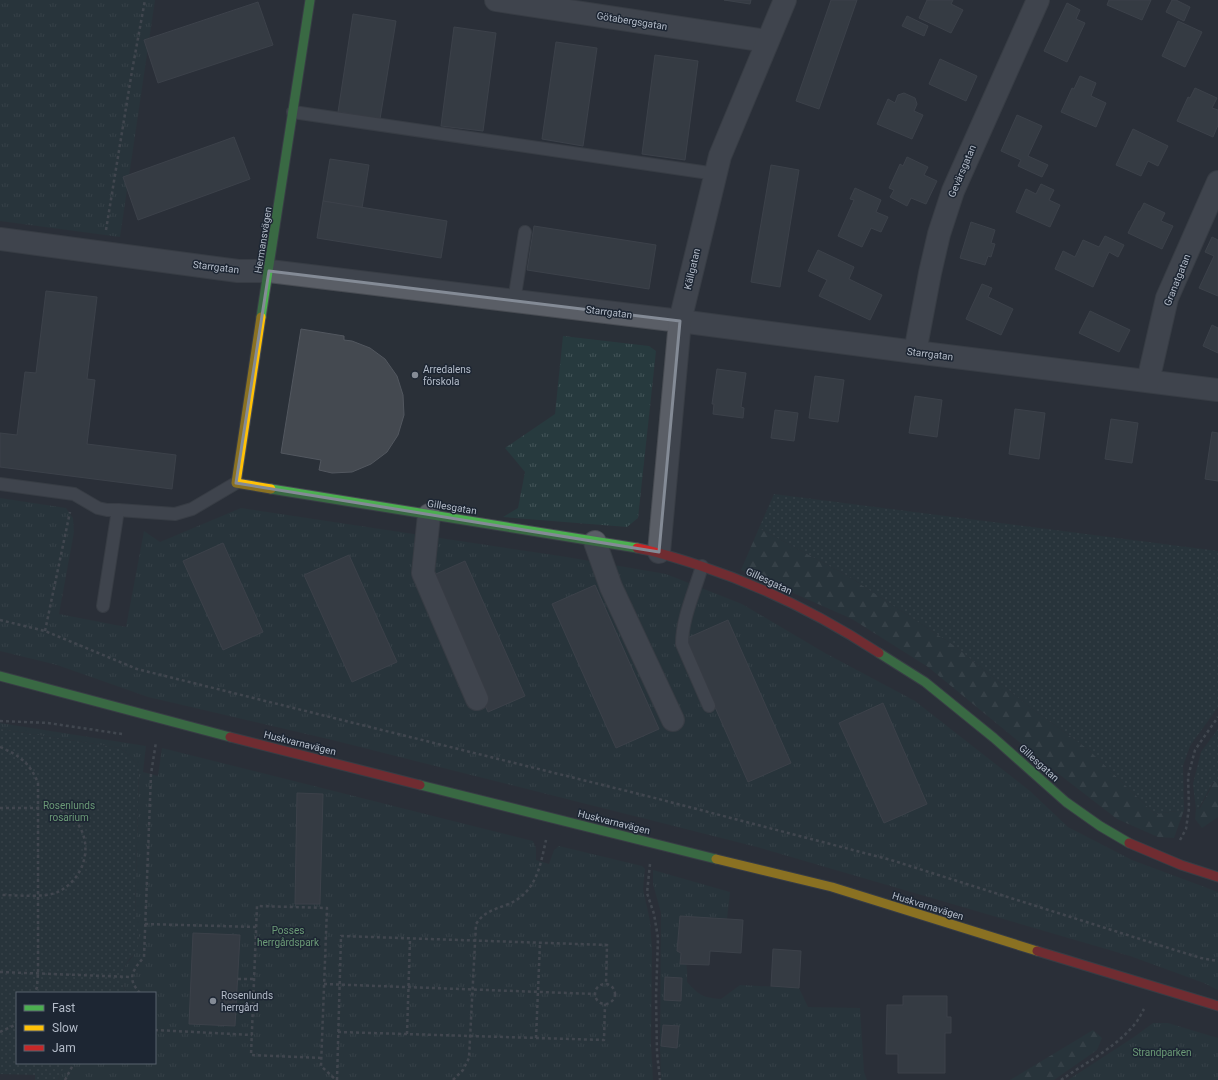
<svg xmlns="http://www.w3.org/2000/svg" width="1218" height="1080" font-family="Roboto,sans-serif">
	<defs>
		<pattern id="grass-tufts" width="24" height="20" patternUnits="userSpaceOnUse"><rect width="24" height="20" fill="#273a3e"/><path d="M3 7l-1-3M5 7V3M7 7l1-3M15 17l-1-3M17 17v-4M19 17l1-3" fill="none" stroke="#445559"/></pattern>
		<pattern id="forest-firs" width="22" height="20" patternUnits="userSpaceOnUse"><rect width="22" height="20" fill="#273a3e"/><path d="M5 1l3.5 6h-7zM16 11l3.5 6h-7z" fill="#445559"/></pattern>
		<pattern id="garden-dots" width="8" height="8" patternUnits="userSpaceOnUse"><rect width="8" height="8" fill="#273a3e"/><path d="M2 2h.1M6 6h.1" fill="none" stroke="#445559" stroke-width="1.8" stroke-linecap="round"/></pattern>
	</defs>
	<rect width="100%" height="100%" fill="#2a3038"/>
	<g fill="url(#grass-tufts)">
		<path d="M0,0H155L120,237L0,221Z"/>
		<path d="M563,336L649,346L656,351L638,518L627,527L503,517L518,508L525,472L505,448L555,414Z"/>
		<path d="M0,498L66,508L73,518L74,532L59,614L126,627L144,531L160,542L241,508L567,557L666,574L742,604L825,653L915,701L1030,791L1068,827L1132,860L1218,892V990L1204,983L1130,956L757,847L332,740L148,697L57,665L0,651Z"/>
		<path d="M0,723L146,746L143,772L158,776L162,748L533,841L536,848V860L549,864L554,850L559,846L642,866L645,869L643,889L650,921L652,948L651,1044L653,1080H58L66,1063H155V993H127L122,982V973L126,964L133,956L139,938L135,915L139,767L131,757L120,748L0,729Z"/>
		<path d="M653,870L730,892L727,919L680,916L677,951C689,957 687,971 687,982C700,996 702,997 721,999L740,985L799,988L808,1007L860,1008L864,1072L867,1080H661L660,1049L661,913L653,884Z"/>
		<path d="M1153,1023H1168L1218,1038V1080H1068L1134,1037Z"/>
	</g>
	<g fill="url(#forest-firs)">
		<path d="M759,528L848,576L955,646L1031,708L1088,749L1155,814L1184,810L1174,838L1158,837L1117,819L1051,768L928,667L852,619L741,570Z"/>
		<path d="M1214,782H1218V817L1202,828L1195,819L1196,809L1200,808Z"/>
		<path d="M1093,1030L1102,1038L1097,1050L1054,1080H1010Z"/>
	</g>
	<g fill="url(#garden-dots)">
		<path d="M774,494L1218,551V707L1190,746L1183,766L1184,810L1155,814L1088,749L1031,708L955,646L848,576L759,528Z"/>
		<path d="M0,729L120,748L131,757L139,767L135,915C138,925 140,935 138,946C136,954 130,957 126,964C121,972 121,985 127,993H17V1063H66L58,1080H35V1075L0,1074Z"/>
		<path d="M1218,729V782H1213L1199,808L1196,809L1193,784L1201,752Z"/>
	</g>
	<g fill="#444950" stroke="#52575f">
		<path d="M724,0H751L750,4Z"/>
		<path d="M831,0H857L819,109L796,101Z"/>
		<path d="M927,0H953L951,4L963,10L951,33L919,18Z"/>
		<path d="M1109,0H1151L1142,20L1107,5Z"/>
		<path d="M1172,0H1176L1190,7L1184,21L1166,12Z"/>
		<path d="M258,2L273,45L158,83L144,40Z"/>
		<path d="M1067,3L1080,10L1076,19L1085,23L1067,62L1044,51Z"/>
		<path d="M353,14L396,21L380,119L338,112Z"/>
		<path d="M907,16L928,26L924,36L902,26Z"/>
		<path d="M1178,21L1202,32L1185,67L1162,56Z"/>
		<path d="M454,27L496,33L483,131L441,126Z"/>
		<path d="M556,42L597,48L583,146L542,139Z"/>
		<path d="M655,55L698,61L685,160L642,154Z"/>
		<path d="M940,59L977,76L966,101L929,84Z"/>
		<path d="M1080,76L1096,83L1091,96L1106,103L1096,127L1061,112L1072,88L1074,89Z"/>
		<path d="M1195,88L1217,98L1212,108L1218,110V125L1213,137L1177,121L1188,97L1190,98Z"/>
		<path d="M904,93L915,98L917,104L914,111L923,115L912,139L877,124L888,99L895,103L898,95Z"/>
		<path d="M1017,115L1042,126L1028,156L1048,165L1042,177L1018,166L1021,160L1001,151Z"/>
		<path d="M1133,129L1168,146L1158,166L1148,161L1141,176L1116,165Z"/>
		<path d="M234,137L250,179L138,220L123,177Z"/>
		<path d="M907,157L928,167L924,175L937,181L926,204L911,198L907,206L890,197L894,190L889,188L900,164L903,166Z"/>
		<path d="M330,159L369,165L362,208L323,201Z"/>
		<path d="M771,165L799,170L780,287L751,282Z"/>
		<path d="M1041,184L1054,190L1049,200L1060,205L1050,227L1016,212L1026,189L1036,194Z"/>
		<path d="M855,188L881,200L876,212L888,217L881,232L871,228L862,247L838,236L854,200L850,199Z"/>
		<path d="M323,201L447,221L441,258L317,238Z"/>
		<path d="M1144,203L1165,213L1161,221L1173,226L1162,249L1128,233L1139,211H1140Z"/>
		<path d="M971,222L995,230L991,243L995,244L991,257L988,256L985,265L960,258Z"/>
		<path d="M534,226L656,245L649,289L527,270Z"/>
		<path d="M1105,236L1124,245L1118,257L1109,252L1093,287L1055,269L1063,251L1075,257L1083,240L1099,247Z"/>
		<path d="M1212,237L1218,240V296L1199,288L1214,256L1205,252Z"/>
		<path d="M818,250L854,267L849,279L882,295L870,320L819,296L827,280L808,271Z"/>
		<path d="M982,284L992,288L988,297L1013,309L1001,335L966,319Z"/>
		<path d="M46,291L97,297L87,379L95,380L87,444L176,455L172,489L0,467V433L17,435L25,372L36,373Z"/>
		<path d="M1090,311L1130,330L1119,352L1079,333Z"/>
		<path d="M1212,325L1218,328V353L1203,346Z"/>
		<path d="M301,329L344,336V340L352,341L370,348L385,359L397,376L403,395L404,415L398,435L387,452L371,464L352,472L332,473L319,470L321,460L281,453Z"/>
		<path d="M717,369L746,373L741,407L744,408L743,418L713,414L714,404H712Z"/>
		<path d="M815,376L844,380L838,422L809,418Z"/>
		<path d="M915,396L942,400L937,437L909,433Z"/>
		<path d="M1015,409L1045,413L1039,459L1009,454Z"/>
		<path d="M775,410L798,413L794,441L771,438Z"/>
		<path d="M1111,419L1138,423L1132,463L1105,459Z"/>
		<path d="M1212,432L1218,433V481L1205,479Z"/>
		<path d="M223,543L263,632L223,650L183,561Z"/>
		<path d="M349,555L397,662L352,682L304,575Z"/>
		<path d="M465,561L525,696L488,712L427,578Z"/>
		<path d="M595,585L659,729L616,748L552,604Z"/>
		<path d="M728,620L791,763L748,782L685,639Z"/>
		<path d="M883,703L927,804L884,823L839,723Z"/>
		<path d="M297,793L323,794L320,904H295Z"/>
		<path d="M680,916L743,920L741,953L710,951L709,965L680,964L681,953L677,951Z"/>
		<path d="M193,933L240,935L235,1026L189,1024Z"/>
		<path d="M773,949L801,951L799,988L771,986Z"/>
		<path d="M665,977L682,978L681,1001L664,1000Z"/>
		<path d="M903,996H947V1017H951V1033H945V1073H898V1054H886L887,1005H903Z"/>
		<path d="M663,1025L679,1026L677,1048L661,1046Z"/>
	</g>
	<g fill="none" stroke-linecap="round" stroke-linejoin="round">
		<g stroke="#484c53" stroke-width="14">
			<g id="lane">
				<path d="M293,112L716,174"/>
				<path d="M514,301L525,232"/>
				<path d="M0,484L74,494L98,508L107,510H118L175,514L192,509L236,483"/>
				<path d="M702,566C695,591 682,618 682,644L709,706"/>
				<path d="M103,606L118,510"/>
			</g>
		</g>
		<g stroke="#484c53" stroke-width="24">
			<g id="street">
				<path d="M496,0L767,41"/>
				<path d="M0,239L238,271H269L680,321L915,352L1218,390"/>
				<path d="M915,352L930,273L939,234L953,191L1038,0"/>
				<path d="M1148,381L1167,298L1218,182"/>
				<path d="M429,515L423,573L477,699"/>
				<path d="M595,542L611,587L673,720"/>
				<path d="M659,552L680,321L720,156L785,0"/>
			</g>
		</g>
		<g stroke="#484c53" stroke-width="11">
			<g id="fast">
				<path d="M261,317L310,0"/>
				<path d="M271,489L637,548"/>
				<path d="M879,653L925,682L994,738L1066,802L1100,826L1129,843"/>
				<path d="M0,676L230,737"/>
				<path d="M420,785L716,859"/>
			</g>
		</g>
		<g stroke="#484c53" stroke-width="11">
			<g id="slow">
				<path d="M261,317L236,483L271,489"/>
				<path d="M716,859L832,887L1037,951"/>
			</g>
		</g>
		<g stroke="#484c53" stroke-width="11">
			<g id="jam">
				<path d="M637,548C659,552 680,559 701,566C764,587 824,617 879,653"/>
				<path d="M230,737L420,785"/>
				<path d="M1129,843L1181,865L1218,877"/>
				<path d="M1037,951L1218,1006"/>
			</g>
		</g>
		<g stroke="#5d636a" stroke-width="2.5" stroke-dasharray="3 3" stroke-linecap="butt">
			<path d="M106,230L132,71L145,0"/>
			<path d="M0,620L45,631L137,669L651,797L891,860L1162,946L1201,958L1218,961"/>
			<path d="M45,631L70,512"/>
			<path d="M0,721L48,723L122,734"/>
			<path d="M0,747C19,755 30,763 38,783V973L37,987L35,993"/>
			<path d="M0,808H52C95,817 96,873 58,892C46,898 15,895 0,895"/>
			<path d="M1180,840L1186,829L1189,808L1188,777L1195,750L1218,717"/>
			<path d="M650,864L647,893L654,914L658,938L656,997L657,1053L660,1080"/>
			<path d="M145,924L256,927"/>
			<path d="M0,972L131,977"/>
			<path d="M238,979H254"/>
			<circle cx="605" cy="994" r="10"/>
			<path d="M324,984L595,994"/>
			<path d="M140,993C126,978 133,970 144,957L151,774L156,742"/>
			<path d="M155,1030L252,1035"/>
			<path d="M0,1032L17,1024"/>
			<path d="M338,1032L604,1040L605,1004"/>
			<path d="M407,1034L410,939"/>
			<path d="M536,1038L540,943"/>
			<path d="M321,1058L251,1055L257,906L327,908L321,1066L336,1080"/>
			<path d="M65,1080L74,1063"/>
			<path d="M337,1080L341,936L607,945L606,984"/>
			<path d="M453,1080L463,1070L469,1058L476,924C484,912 493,910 506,905C536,894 540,867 546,840"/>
			<path d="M1061,1080C1085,1063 1115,1048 1134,1025C1138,1021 1141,1014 1144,1009"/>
		</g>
		<use href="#lane" stroke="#5a5e66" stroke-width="12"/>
		<use href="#street" stroke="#5a5e66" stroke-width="22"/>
		<use href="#fast" stroke="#4caf50" stroke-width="9"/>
		<use href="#slow" stroke="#ffc107" stroke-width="9"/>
		<use href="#jam" stroke="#c62828" stroke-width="9"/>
	</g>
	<path d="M0 0H1218V1080H0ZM269,271L680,321L659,552L236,483Z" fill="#2a3038" fill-opacity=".55" fill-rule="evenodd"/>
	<path fill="none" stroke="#848b96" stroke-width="3" stroke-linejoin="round" d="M269,271L680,321L659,552L236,483Z"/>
	<g fill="#848b96" stroke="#1d2633" stroke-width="1.5">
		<circle cx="415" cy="375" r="4"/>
		<circle cx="213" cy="1001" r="4"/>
	</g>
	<g text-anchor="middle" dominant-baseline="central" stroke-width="3" stroke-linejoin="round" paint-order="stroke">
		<g font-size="10" fill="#b4bcc9" stroke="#1d2633">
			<text transform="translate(632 21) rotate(9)">Götabergsgatan</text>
			<text transform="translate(962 171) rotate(-67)">Gevärsgatan</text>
			<text transform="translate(263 240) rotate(-81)">Hermansvägen</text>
			<text transform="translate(216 267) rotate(7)">Starrgatan</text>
			<text transform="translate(692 269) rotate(-77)">Källgatan</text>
			<text transform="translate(1177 280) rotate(-68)">Granatgatan</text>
			<text transform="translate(609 312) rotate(7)">Starrgatan</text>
			<text transform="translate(930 354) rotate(7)">Starrgatan</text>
			<text transform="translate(452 507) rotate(9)">Gillesgatan</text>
			<text transform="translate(769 581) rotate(25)">Gillesgatan</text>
			<text transform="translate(300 743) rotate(14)">Huskvarnavägen</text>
			<text transform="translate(1039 763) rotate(42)">Gillesgatan</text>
			<text transform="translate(614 822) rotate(14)">Huskvarnavägen</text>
			<text transform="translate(928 906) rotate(17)">Huskvarnavägen</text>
		</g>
		<g font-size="10" fill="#b4bcc9" stroke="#1d2633" text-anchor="start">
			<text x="423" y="369">Arredalens<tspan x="423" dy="12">förskola</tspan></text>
			<text x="221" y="995">Rosenlunds<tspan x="221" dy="12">herrgård</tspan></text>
		</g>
		<g font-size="10" fill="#6b9a76" stroke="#1d2633">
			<text x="69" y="805">Rosenlunds<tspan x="69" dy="12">rosarium</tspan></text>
			<text x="288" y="930">Posses<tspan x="288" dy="12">herrgårdspark</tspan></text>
			<text x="1162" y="1052">Strandparken</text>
		</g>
	</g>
	<rect x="16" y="992" width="140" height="72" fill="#1d2633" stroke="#59626f"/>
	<rect x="24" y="1005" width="20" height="6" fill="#4caf50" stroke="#59626f"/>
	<text x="52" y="1012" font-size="12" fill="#b4bcc9">Fast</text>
	<rect x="24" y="1025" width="20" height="6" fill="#ffc107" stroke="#59626f"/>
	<text x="52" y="1032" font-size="12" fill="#b4bcc9">Slow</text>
	<rect x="24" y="1045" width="20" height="6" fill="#c62828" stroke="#59626f"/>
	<text x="52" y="1052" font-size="12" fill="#b4bcc9">Jam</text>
</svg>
